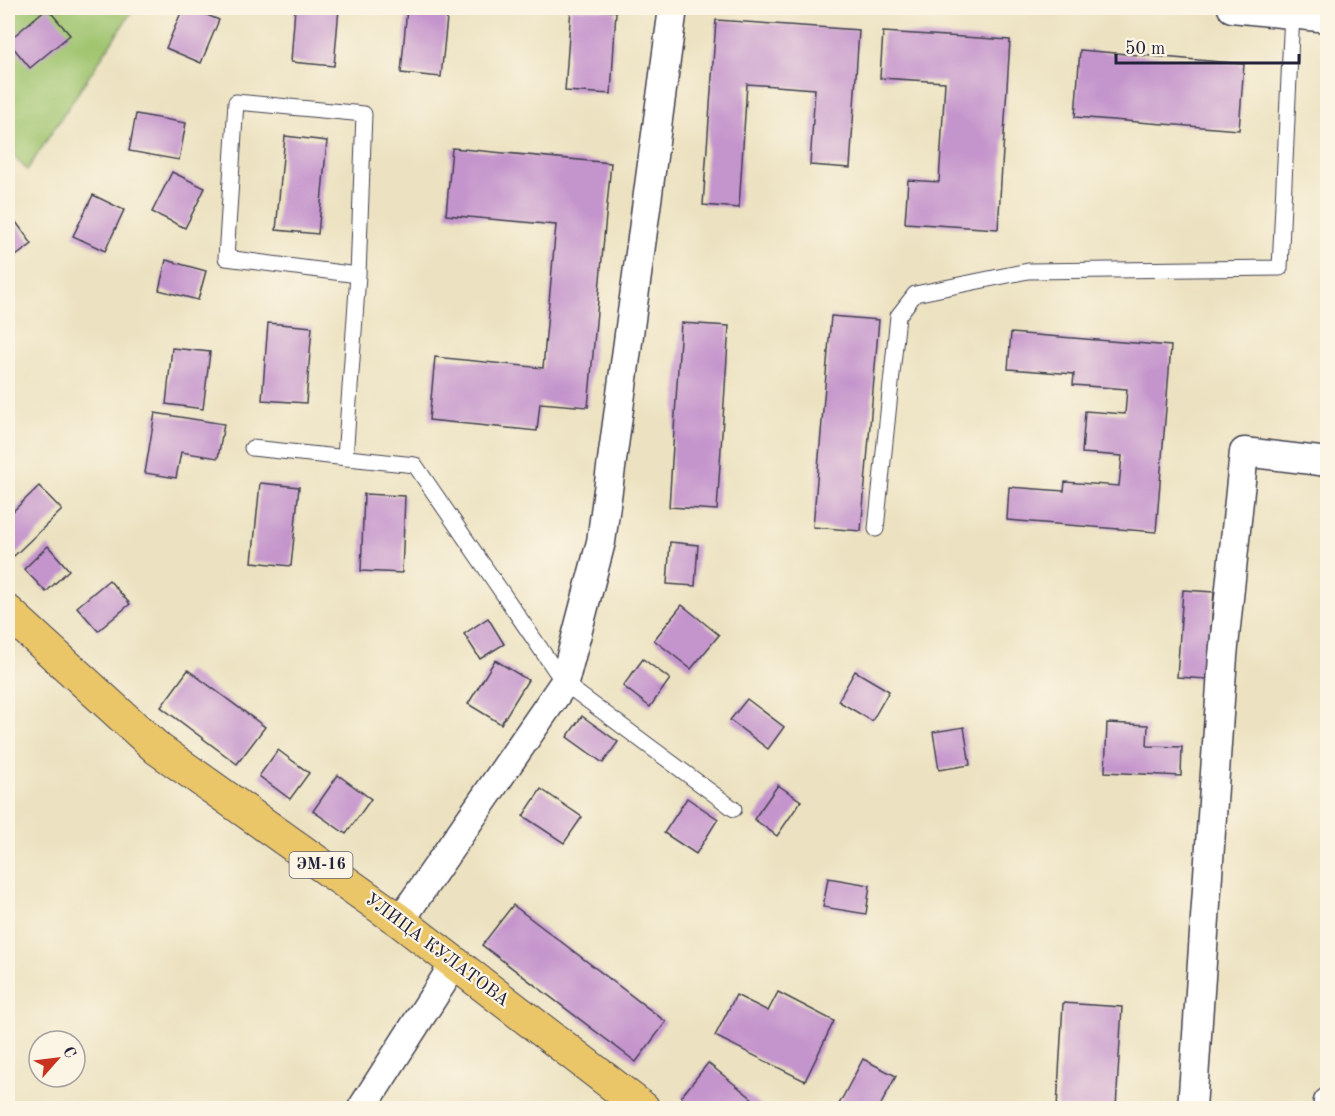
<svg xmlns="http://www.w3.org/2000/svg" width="1335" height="1116" font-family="'Old Standard TT',serif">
	<rect width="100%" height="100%" fill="#fcf5e5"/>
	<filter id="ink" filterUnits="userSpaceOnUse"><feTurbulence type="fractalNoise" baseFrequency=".0167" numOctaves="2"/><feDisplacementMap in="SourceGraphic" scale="12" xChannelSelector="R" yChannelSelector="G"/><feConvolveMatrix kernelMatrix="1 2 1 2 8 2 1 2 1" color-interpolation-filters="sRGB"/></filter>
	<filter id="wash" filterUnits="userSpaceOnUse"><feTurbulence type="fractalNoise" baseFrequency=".008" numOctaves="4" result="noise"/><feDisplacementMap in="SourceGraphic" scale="24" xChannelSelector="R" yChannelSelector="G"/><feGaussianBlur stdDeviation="1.35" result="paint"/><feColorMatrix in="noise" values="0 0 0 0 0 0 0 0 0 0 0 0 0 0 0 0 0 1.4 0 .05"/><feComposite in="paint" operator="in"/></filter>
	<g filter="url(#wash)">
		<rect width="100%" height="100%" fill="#ece2c1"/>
		<path fill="#9fc46e" stroke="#607354" stroke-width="1.5" d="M8,8H134L27,170L8,150Z"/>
		<g id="blocks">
			<g fill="#c494cc">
				<path d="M47,8L70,35L30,68L8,41Z"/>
				<path d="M183,8H190L219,20L201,63L166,48Z"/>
				<path d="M295,8H339L334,66L291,62Z"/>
				<path d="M407,8H448L441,77L401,73Z"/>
				<path d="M571,8L616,11L611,94L565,91Z"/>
				<path d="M716,20L859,30L850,168L810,165L815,89L747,84L739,208L703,205Z"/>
				<path d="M883,32L1010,40L998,229L905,223L908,180L939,182L945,82L880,78Z"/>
				<path d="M1080,50L1244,64L1239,130L1075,117Z"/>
				<path d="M136,114L186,123L179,160L129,151Z"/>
				<path d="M285,136L327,141L318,234L276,230Z"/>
				<path d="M452,148L611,163L588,407L540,403L537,431L429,420L435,357L543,368L556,225L446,215Z"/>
				<path d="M172,172L205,188L185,228L152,212Z"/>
				<path d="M93,195L124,210L105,251L73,236Z"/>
				<path d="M8,211L32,244L9,261L8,260Z"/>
				<path d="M166,260L206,271L198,300L159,290Z"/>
				<path d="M831,316L879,320L861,531L813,527Z"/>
				<path d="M268,323L312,327L306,403L262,400Z"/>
				<path d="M681,323L729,326L717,510L669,507Z"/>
				<path d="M1011,333L1171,346L1156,532L1007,520L1009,487L1064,491L1065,482L1119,486L1122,456L1082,453L1085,411L1125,414L1127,389L1073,385L1074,374L1008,369Z"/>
				<path d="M172,348L210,352L203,409L166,404Z"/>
				<path d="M155,413L224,424L218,458L181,452L176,478L145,473Z"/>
				<path d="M260,483L299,487L291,566L252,562Z"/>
				<path d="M39,486L62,510L14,556L8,549V516Z"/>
				<path d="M364,494L405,496L402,573L361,571Z"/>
				<path d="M670,542L698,545L695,586L667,584Z"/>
				<path d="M48,546L69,570L46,592L24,569Z"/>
				<path d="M109,580L130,604L98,631L77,607Z"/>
				<path d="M1183,590L1214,592L1207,679L1177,677Z"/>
				<path d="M682,605L719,635L691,669L654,640Z"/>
				<path d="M488,618L504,644L480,659L464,634Z"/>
				<path d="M643,659L670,679L650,707L623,686Z"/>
				<path d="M495,660L528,680L501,724L468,704Z"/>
				<path d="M188,670L265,727L237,764L161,707Z"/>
				<path d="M855,671L889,691L872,721L838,701Z"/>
				<path d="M747,699L784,727L768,749L730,720Z"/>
				<path d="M582,716L618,742L603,763L567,737Z"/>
				<path d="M1107,723L1148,725L1147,746L1182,747L1181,776L1105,772Z"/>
				<path d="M964,727L970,765L939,770L933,732Z"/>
				<path d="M278,750L309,773L290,799L259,776Z"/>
				<path d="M338,775L371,799L346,834L313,811Z"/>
				<path d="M778,785L801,801L777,836L754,819Z"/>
				<path d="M541,789L582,817L564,843L523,816Z"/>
				<path d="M687,798L718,819L696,854L664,833Z"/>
				<path d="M828,878L870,885L866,914L823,907Z"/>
				<path d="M513,905L666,1022L636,1062L482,945Z"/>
				<path d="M778,992L834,1021L805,1081L715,1036L736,995L768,1011Z"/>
				<path d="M1063,1003L1122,1007L1116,1108H1057Z"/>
				<path d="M863,1059L896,1076L879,1108H837Z"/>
				<path d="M708,1063L764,1108H695L681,1097Z"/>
			</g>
		</g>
	</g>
	<g filter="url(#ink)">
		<use href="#blocks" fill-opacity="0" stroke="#403f4f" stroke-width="1.5"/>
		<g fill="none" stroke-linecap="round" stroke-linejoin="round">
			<g stroke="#403f4f" stroke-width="17">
				<g id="lane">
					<path d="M252,448L415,465L564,683L734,809"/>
					<path d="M345,458L358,275L364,114L236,102L226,258L358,275"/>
					<path d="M876,529L898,316L915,294L1028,271L1280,268L1292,13"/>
				</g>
			</g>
			<g stroke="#403f4f" stroke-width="31">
				<g id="street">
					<path d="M1232,8L1328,18"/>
					<path d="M400,921L564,683L601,542L673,8"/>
					<path d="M362,1108L455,963"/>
					<path d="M1192,1108L1223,656L1244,452L1328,462"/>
					<path d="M1327,1108L1328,1102"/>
				</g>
			</g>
			<g stroke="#403f4f" stroke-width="35">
				<path id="highway" d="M8,612L158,749L400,921L643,1108"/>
			</g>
			<use href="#lane" stroke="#fff" stroke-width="15"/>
			<use href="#street" stroke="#fff" stroke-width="28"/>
			<use href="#highway" stroke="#ebc669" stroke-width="33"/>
		</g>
	</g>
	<g text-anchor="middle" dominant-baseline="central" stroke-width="4.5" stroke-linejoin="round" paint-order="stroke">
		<rect fill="#fcf5e5" stroke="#63616e" stroke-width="1.5" x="289.5" y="852" width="63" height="26" rx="4.5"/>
		<g font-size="16" font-weight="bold" fill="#22223b">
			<text x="321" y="865">ЭМ-16</text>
		</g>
		<g font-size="18" fill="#22223b" stroke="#fcf5e5">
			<text transform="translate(437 950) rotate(37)">УЛИЦА КУЛАТОВА</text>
		</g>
	</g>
	<rect width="1335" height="1116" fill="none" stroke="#fcf5e5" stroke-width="30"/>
	<g transform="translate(57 1059) rotate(62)"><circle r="28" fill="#fcf5e5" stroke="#a5a1a1" stroke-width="1.5"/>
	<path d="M0-4.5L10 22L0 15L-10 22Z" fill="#c8321e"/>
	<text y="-9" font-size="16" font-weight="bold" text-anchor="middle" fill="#22223b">С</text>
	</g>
	<path d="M1116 54v9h183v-9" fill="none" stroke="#22223b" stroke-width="3"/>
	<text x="1125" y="54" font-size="18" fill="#22223b" stroke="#fcf5e5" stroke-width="4.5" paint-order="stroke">50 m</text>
</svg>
